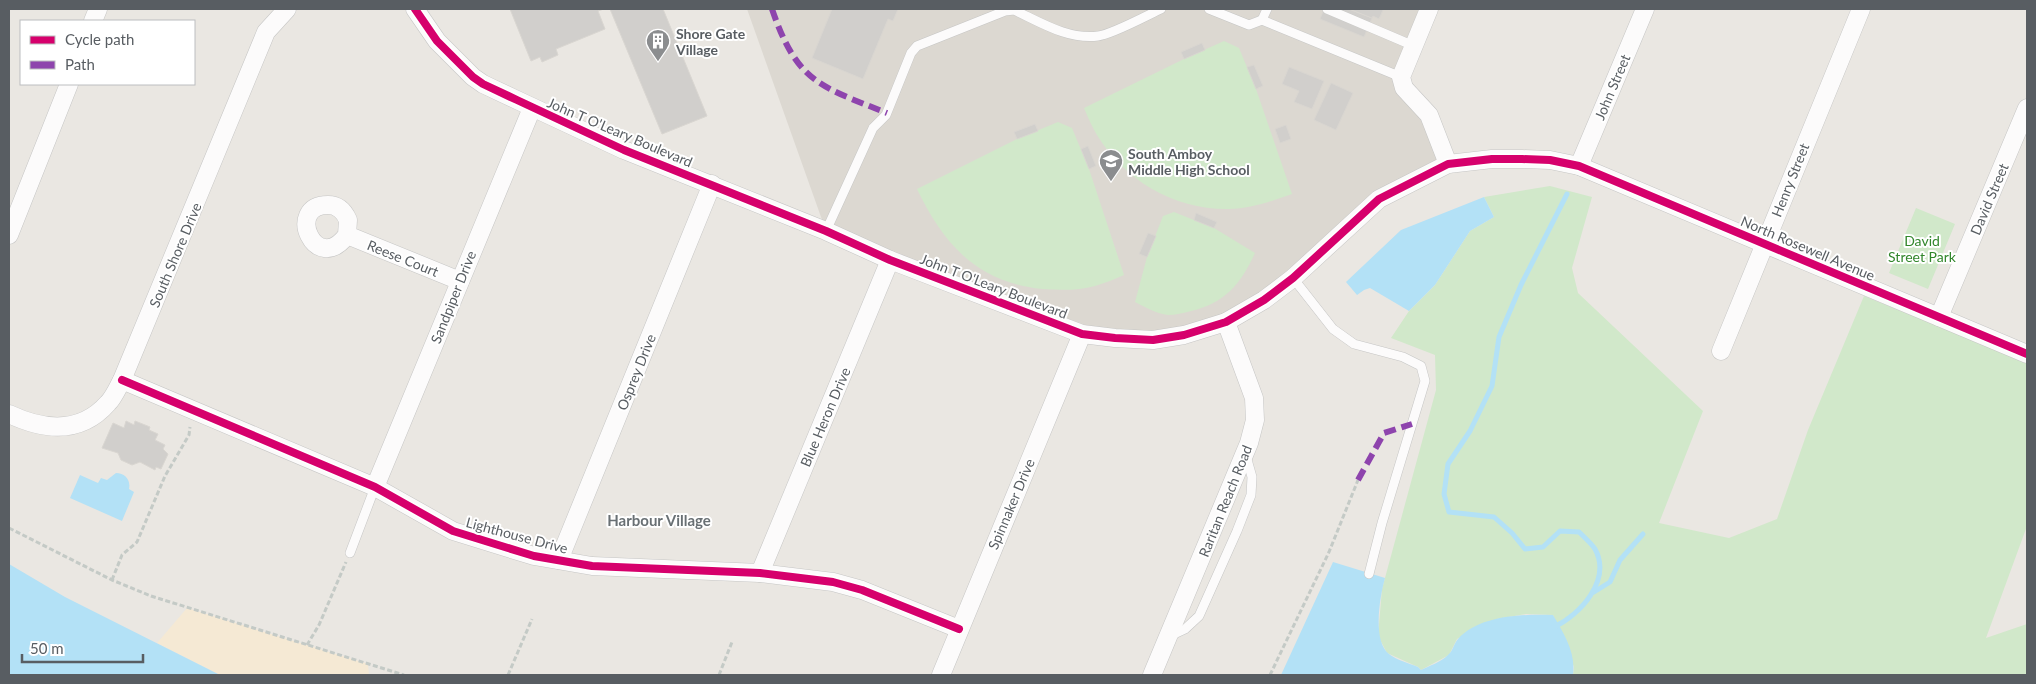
<svg xmlns="http://www.w3.org/2000/svg" width="2036" height="684" font-family="Lato,sans-serif">
	<rect width="100%" height="100%" fill="#eae7e2"/>
	<path fill="#dcd8d1" d="M747,9H1429L1401,77L1448,164L1379,199L1226,322L1115,338L826,231Z"/>
	<g fill="#d1e8ca">
		<path d="M1224,41L1239,48L1256,89L1292,194C1272,201 1250,209 1229,209C1175,210 1125,181 1097,135C1092,127 1088,117 1084,108L1184,59Z"/>
		<path d="M1058,122L1072,128L1089,169L1124,275C1115,279 1105,283 1095,286C1078,291 1059,290 1042,289C977,282 944,245 917,189L1017,139Z"/>
		<path d="M1550,186L1592,197L1572,268L1578,293L1703,411L1659,523L1729,538L1777,519L1808,430L1864,296L2027,362V526L1986,638L2027,624V675H1573L1574,667L1553,615L1526,614L1497,619L1457,639L1449,655L1421,670L1418,667L1387,653L1378,636L1382,589L1436,390L1435,355L1391,338L1409,311L1435,285L1470,231L1494,217L1484,197Z"/>
		<path d="M1916,208L1955,224L1928,289L1889,273Z"/>
		<path d="M1174,212L1214,228L1255,253C1241,284 1225,303 1191,311C1184,313 1175,315 1168,315C1157,314 1145,307 1135,302L1147,257L1163,216Z"/>
	</g>
	<path fill="#f5e9d4" d="M187,608L368,664L369,675H220L157,643Z"/>
	<g fill="#b3e1f6">
		<path d="M1484,197L1494,217L1470,231L1435,285L1409,311L1370,288L1364,290L1357,295L1346,282L1401,230Z"/>
		<path d="M116,473C125,473 131,480 129,489L134,492L122,521L70,498L80,475L98,483L101,478L107,480Z"/>
		<path d="M1333,562L1385,578C1380,596 1372,641 1389,654C1396,660 1409,663 1418,667L1421,670C1429,666 1441,662 1448,655C1453,651 1454,643 1458,639C1480,615 1523,614 1553,615C1564,634 1576,652 1573,675H1281Z"/>
		<path d="M9,564L65,597L220,675H9Z"/>
	</g>
	<g fill="none" stroke-linecap="round" stroke-linejoin="round">
		<g stroke="#b3e1f6" stroke-width="5">
			<path d="M1594,592L1610,582L1620,560L1643,534"/>
			<path d="M1554,627C1580,615 1612,580 1595,549C1591,543 1584,537 1579,532L1560,531L1543,547L1525,549L1512,533L1494,517L1449,512L1444,494L1448,464L1470,431L1492,386L1499,337L1521,285L1567,194"/>
		</g>
	</g>
	<g fill="#d1cfcc" stroke="#d9d6d1">
		<path d="M510,9H604L598,11L605,29L556,49L558,55L542,62L540,57L531,61Z"/>
		<path d="M610,9H663L707,116L662,134Z"/>
		<path d="M832,9H898L893,21L888,19L863,79L812,58Z"/>
		<path d="M1324,9H1349L1372,18L1364,37L1320,19Z"/>
		<path d="M1349,9H1380L1383,10L1379,19L1373,16L1372,18Z"/>
		<path d="M1202,43L1205,50L1184,59L1181,52Z"/>
		<path d="M1254,65L1263,86L1256,89L1247,67Z"/>
		<path d="M1289,67L1324,81L1312,109L1294,102L1299,91L1282,84Z"/>
		<path d="M1331,83L1353,93L1336,130L1314,120Z"/>
		<path d="M1035,124L1038,131L1017,139L1014,132Z"/>
		<path d="M1286,125L1291,139L1280,143L1275,129Z"/>
		<path d="M1088,146L1096,166L1089,169L1081,149Z"/>
		<path d="M1196,213L1217,222L1214,228L1194,220Z"/>
		<path d="M1148,233L1156,236L1147,257L1139,254Z"/>
		<path d="M126,421L134,425L135,421L150,427L149,430L158,434L155,440L165,445L163,449L168,454L161,469L156,467L155,470L140,462L132,465L121,460L118,453L102,448L113,423L124,428Z"/>
	</g>
	<g fill="none" stroke-linecap="round" stroke-linejoin="round">
		<g stroke="#c6c6c5" stroke-width="10">
			<g id="lane">
				<path d="M1209,9L1249,25L1262,20L1401,77"/>
				<path d="M1327,9L1414,46"/>
				<path d="M1262,20L1267,9"/>
				<path d="M826,231L873,128L886,115L911,53L917,46L1005,11L1014,10C1040,22 1068,40 1098,36C1111,35 1148,15 1161,9"/>
				<path d="M1293,278L1333,329L1354,344L1403,357L1421,366L1425,381L1382,523L1369,574"/>
				<path d="M350,553L375,487"/>
				<path d="M1170,636L1185,629L1199,616L1237,531L1251,495L1252,477L1246,456"/>
			</g>
		</g>
		<g stroke="#c6c6c5" stroke-width="19">
			<g id="street">
				<path d="M415,9L437,41L473,77L483,84L517,100L624,150L826,231L890,260L1082,334L1115,338L1153,340L1184,335L1226,322L1264,300L1293,278L1379,199L1448,164L1492,159H1522L1550,160L1579,166L2027,354"/>
				<path d="M1429,9L1401,77L1404,88L1429,115L1448,164"/>
				<path d="M93,21L98,9"/>
				<path d="M1579,166L1645,9"/>
				<path d="M9,235L69,84"/>
				<path d="M347,235C316,277 284,205 328,205C338,205 344,211 348,220L347,235L460,281"/>
				<path d="M1939,317L2027,108"/>
				<path d="M1721,351L1861,9"/>
				<path d="M122,380L375,487L453,531L534,556L592,566L760,573L833,582L862,590L959,629"/>
				<path d="M9,414C43,430 80,435 108,403C114,397 118,387 122,380L266,32L287,9"/>
				<path d="M375,487L532,108"/>
				<path d="M559,560L712,184"/>
				<path d="M760,573L890,260"/>
				<path d="M941,675L1082,334"/>
				<path d="M1152,675L1249,443L1255,420L1254,398L1226,322"/>
			</g>
		</g>
		<g stroke="#c4cac6" stroke-width="3" stroke-dasharray="5 2.5" stroke-linecap="butt">
			<path d="M9,528L112,580L151,596L404,675"/>
			<path d="M112,580L122,555L137,542L165,476L189,435L190,427"/>
			<path d="M307,645L319,625L346,562"/>
			<path d="M508,675L532,619"/>
			<path d="M719,675L732,642"/>
			<path d="M1270,675L1329,552L1358,480"/>
		</g>
		<use href="#lane" stroke="#fcfbfb" stroke-width="9"/>
		<use href="#street" stroke="#fcfbfb" stroke-width="18"/>
		<g stroke="#8e44ad" stroke-width="6" stroke-dasharray="12 6" stroke-linecap="butt">
			<path d="M772,9C797,82 819,86 887,113"/>
			<path d="M1358,480L1384,433L1412,424"/>
		</g>
		<g stroke="#fff" stroke-width="11">
			<g id="cycleway">
				<path d="M415,9L437,41L473,77L483,84L517,100L624,150L826,231L890,260L1082,334L1115,338L1153,340L1184,335L1226,322L1264,300L1293,278L1379,199L1448,164L1492,159H1522L1550,160L1579,166L2027,354"/>
				<path d="M122,380L375,487L453,531L534,556L592,566L760,573L833,582L862,590L959,629"/>
			</g>
		</g>
		<use href="#cycleway" stroke="#d6006c" stroke-width="8"/>
	</g>
	<defs>
		<g id="building-pin" transform="scale(1.25)"><path d="M0 17L-7.5 6A9.5 9.5 0 1 1 7.5 6Z" fill="#8b8d8f" stroke="#fff"/><path d="M-4-6H4V6H1V3H-1V6H-4ZM-2.5-4.3h1.7v1.8h-1.7ZM.8-4.3h1.7v1.8H.8ZM-2.5-1h1.7V.8h-1.7ZM.8-1h1.7V.8H.8Z" fill="#fff"/></g>
		<g id="school-pin" transform="scale(1.25)"><path d="M0 17L-7.5 6A9.5 9.5 0 1 1 7.5 6Z" fill="#8b8d8f" stroke="#fff"/><path d="M0-5L7-2L0 1L-7-2ZM-4 1L0 2.5L4 1V4Q0 6-4 4Z" fill="#fff"/></g>
	</defs>
	<g fill-rule="evenodd">
		<use href="#building-pin" x="658" y="41"/>
		<use href="#school-pin" x="1111" y="161"/>
	</g>
	<g text-anchor="middle" dominant-baseline="central" stroke-width="4" stroke-linejoin="round" paint-order="stroke">
		<g font-size="14" font-weight="bold" fill="#585d62" stroke="#fff" text-anchor="start">
			<text x="676" y="33">Shore Gate<tspan x="676" dy="16">Village</tspan></text>
			<text x="1128" y="153">South Amboy<tspan x="1128" dy="16">Middle High School</tspan></text>
		</g>
		<g font-size="14" fill="#585d62" stroke="#fff">
			<text transform="translate(1612 87) rotate(-67)">John Street</text>
			<text transform="translate(620 132) rotate(23)">John T O'Leary Boulevard</text>
			<text transform="translate(1790 180) rotate(-68)">Henry Street</text>
			<text transform="translate(1989 199) rotate(-67)">David Street</text>
			<text transform="translate(1808 248) rotate(23)">North Rosewell Avenue</text>
			<text transform="translate(175 255) rotate(-67)">South Shore Drive</text>
			<text transform="translate(403 258) rotate(22)">Reese Court</text>
			<text transform="translate(994 286) rotate(21)">John T O'Leary Boulevard</text>
			<text transform="translate(453 297) rotate(-68)">Sandpiper Drive</text>
			<text transform="translate(636 372) rotate(-68)">Osprey Drive</text>
			<text transform="translate(825 417) rotate(-67)">Blue Heron Drive</text>
			<text transform="translate(1225 501) rotate(-68)">Raritan Reach Road</text>
			<text transform="translate(1011 504) rotate(-67)">Spinnaker Drive</text>
			<text transform="translate(517 535) rotate(15)">Lighthouse Drive</text>
		</g>
		<g font-size="14" fill="#31862b" stroke="#fff">
			<text x="1922" y="240">David<tspan x="1922" dy="16">Street Park</tspan></text>
		</g>
		<g font-size="15" font-weight="bold" fill="#697074" stroke="#fff">
			<text x="659" y="520">Harbour Village</text>
		</g>
	</g>
	<rect width="2036" height="684" fill="none" stroke="#585d62" stroke-width="20"/>
	<rect x="20" y="20" width="175" height="65" fill="#ffffff" stroke="#bcbec0"/>
	<rect x="30" y="36" width="25" height="8" fill="#d6006c" stroke="#bcbec0"/>
	<text x="65" y="45" font-size="15" fill="#585d62">Cycle path</text>
	<rect x="30" y="61" width="25" height="8" fill="#8e44ad" stroke="#bcbec0"/>
	<text x="65" y="70" font-size="15" fill="#585d62">Path</text>
	<path d="M22 654v8h121v-8" fill="none" stroke="#585d62" stroke-width="2.5"/>
	<text x="30" y="654" font-size="15" fill="#585d62" stroke="#ffffff" stroke-width="4" paint-order="stroke">50 m</text>
</svg>
